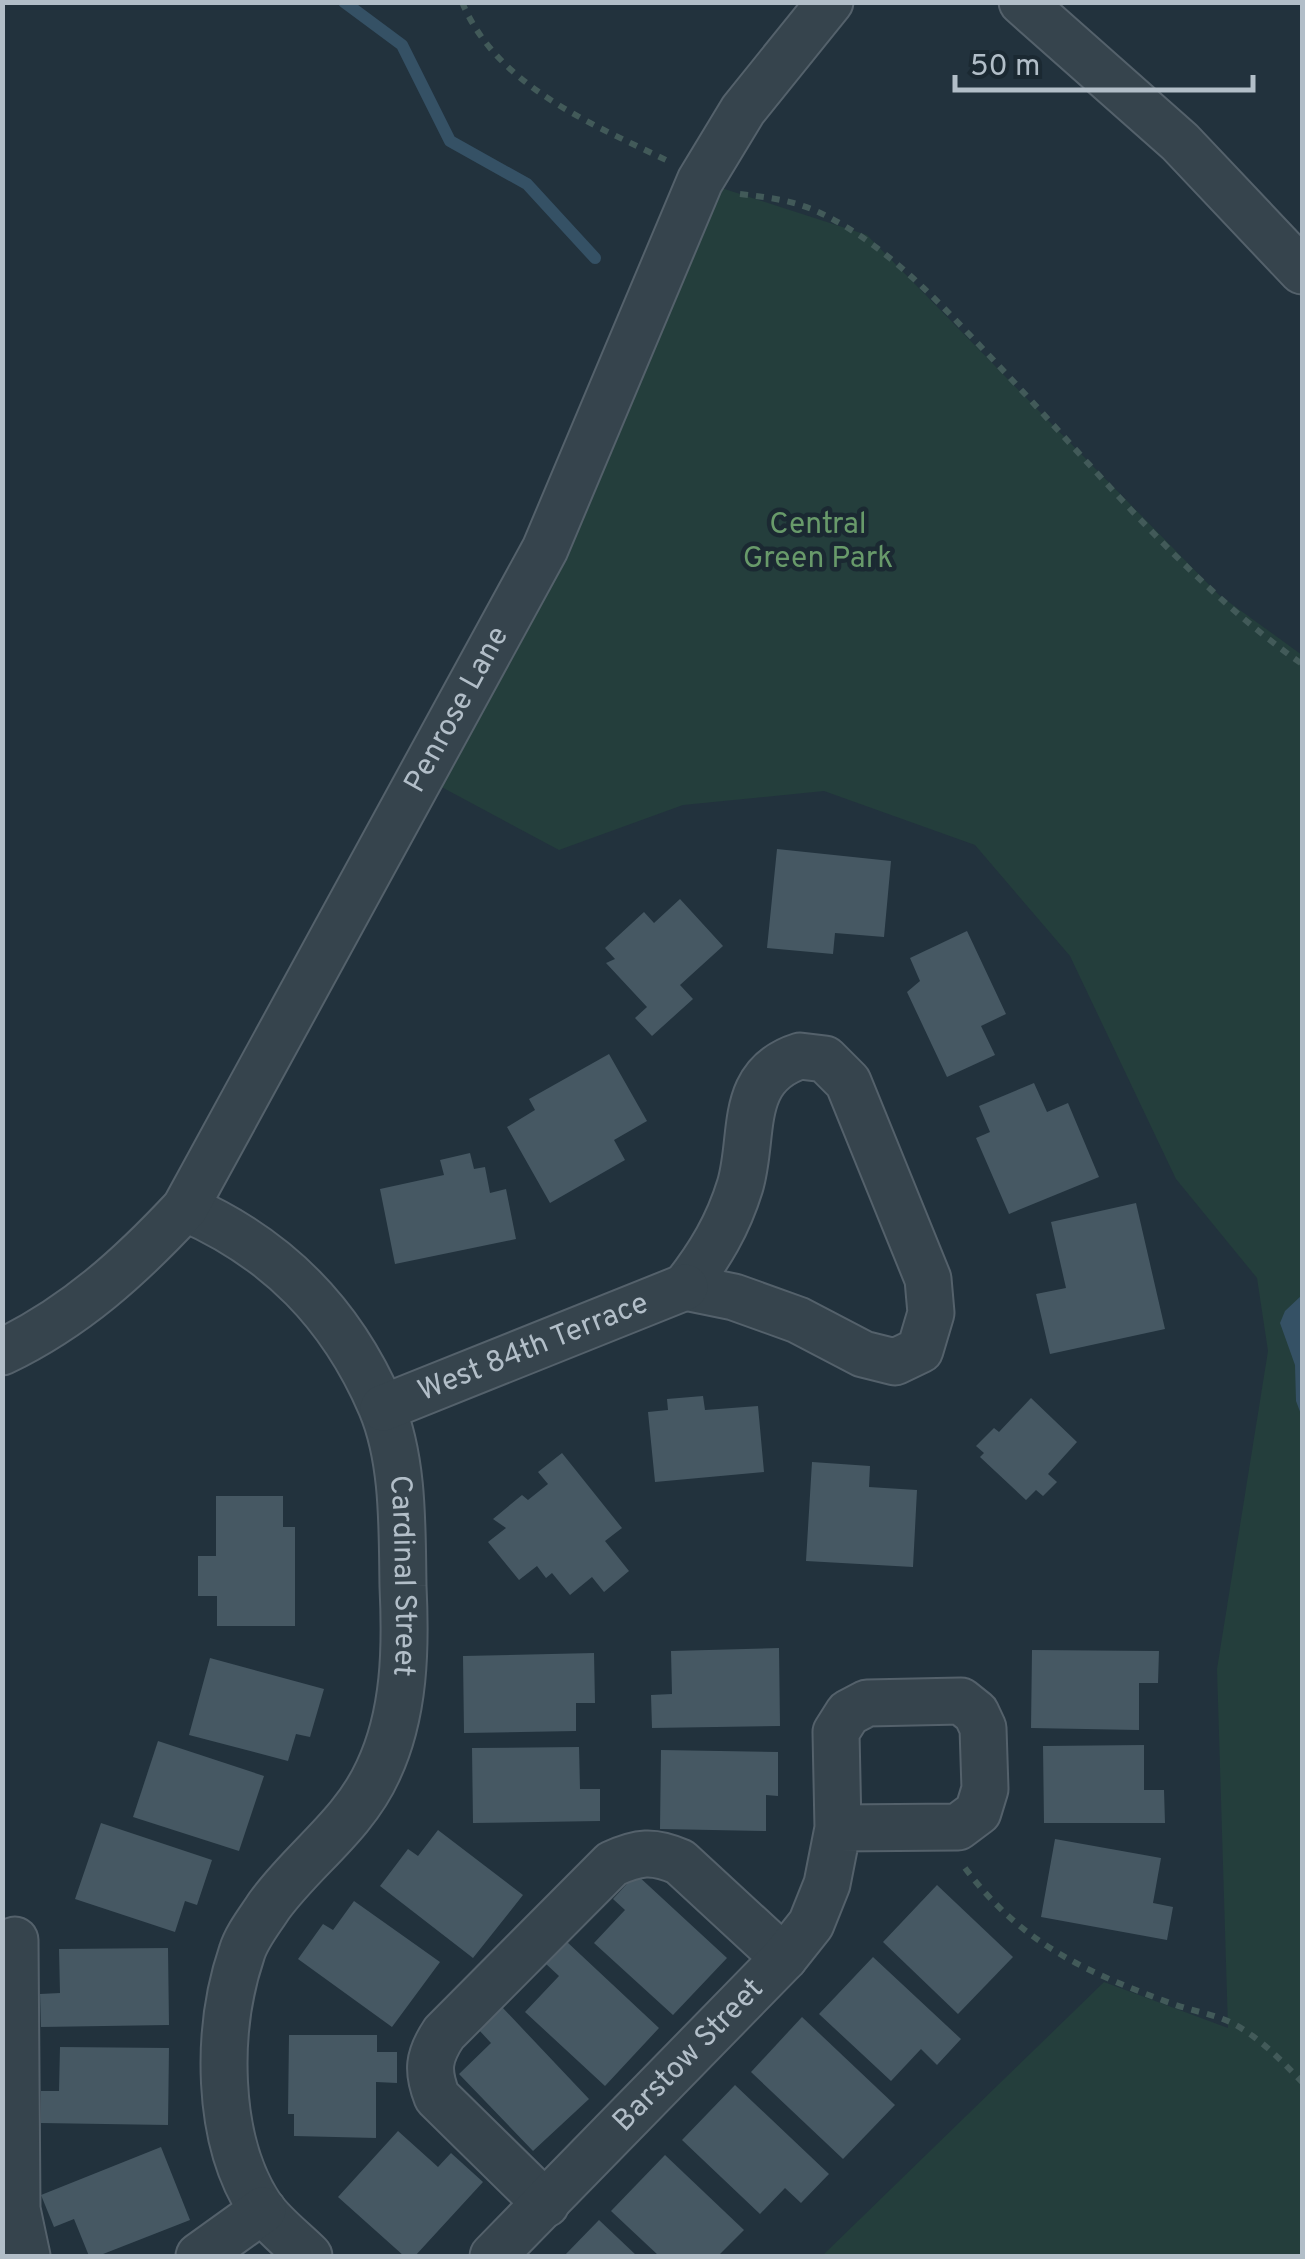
<svg xmlns="http://www.w3.org/2000/svg" width="1305" height="2259" font-family="Overpass,sans-serif">
	<rect width="100%" height="100%" fill="#22323d"/>
	<path fill="#243e3c" d="M700,181L867,235L1219,595L1302,655V2256H822L1104,1982L1228,2028L1217,1669L1268,1351L1257,1278L1176,1179L1070,956L975,845L824,791L683,805L559,850L421,776Z"/>
	<path fill="#355165" d="M1302,1295V1417L1296,1401L1295,1365L1280,1323L1285,1311Z"/>
	<g fill="none" stroke-linecap="round" stroke-linejoin="round">
		<path stroke="#355165" stroke-width="12" d="M344,2L402,45L450,141L527,184L595,258"/>
	</g>
	<g fill="#465863">
		<path d="M777,849L891,861L884,937L835,933L833,954L767,948Z"/>
		<path d="M680,899L723,946L680,985L693,999L652,1036L635,1018L647,1007L606,963L615,959L605,948L644,912L654,923Z"/>
		<path d="M967,931L1006,1014L981,1026L995,1055L947,1077L907,992L920,981L910,958Z"/>
		<path d="M609,1054L647,1121L614,1140L625,1160L550,1203L507,1127L535,1110L529,1099Z"/>
		<path d="M1034,1083L1047,1112L1068,1103L1099,1177L1009,1214L976,1138L990,1132L979,1106Z"/>
		<path d="M470,1153L474,1169L485,1167L490,1193L506,1189L516,1239L395,1264L380,1189L444,1175L440,1160Z"/>
		<path d="M1136,1203L1165,1329L1050,1354L1036,1294L1066,1288L1051,1222Z"/>
		<path d="M703,1396L705,1410L758,1406L764,1472L655,1482L648,1412L668,1410L667,1399Z"/>
		<path d="M1031,1398L1077,1442L1048,1474L1057,1482L1043,1496L1036,1490L1026,1500L980,1457L984,1453L976,1446L994,1428L999,1432Z"/>
		<path d="M562,1453L622,1528L605,1541L629,1571L604,1592L592,1577L570,1595L552,1573L546,1578L537,1566L519,1580L488,1542L506,1528L493,1519L522,1495L528,1500L548,1484L538,1472Z"/>
		<path d="M812,1462L870,1466L869,1487L917,1490L913,1567L806,1561Z"/>
		<path d="M216,1496H283V1527H295V1626H217V1596H198V1556H216Z"/>
		<path d="M779,1648L780,1726L652,1728L651,1695L672,1694L671,1651Z"/>
		<path d="M1032,1650L1159,1651L1158,1683H1139V1730L1031,1728Z"/>
		<path d="M594,1653L595,1703H576V1731L464,1733L463,1656Z"/>
		<path d="M210,1658L324,1689L310,1737L296,1734L288,1761L189,1735Z"/>
		<path d="M158,1741L264,1776L239,1851L133,1817Z"/>
		<path d="M1144,1745V1790H1164L1165,1823H1044L1043,1746Z"/>
		<path d="M579,1747L580,1789H600V1821L473,1823L472,1748Z"/>
		<path d="M661,1750L778,1752V1796L766,1795V1831L660,1829Z"/>
		<path d="M101,1823L212,1860L197,1905L185,1901L175,1932L75,1899Z"/>
		<path d="M438,1830L523,1895L473,1958L380,1886L408,1849L418,1856Z"/>
		<path d="M1055,1839L1161,1858L1153,1903L1173,1907L1167,1940L1041,1917Z"/>
		<path d="M636,1874L727,1958L673,2015L594,1943L625,1910L613,1899Z"/>
		<path d="M937,1885L1013,1957L958,2014L883,1942Z"/>
		<path d="M354,1901L440,1962L392,2027L298,1959L323,1924L333,1930Z"/>
		<path d="M566,1941L659,2028L605,2086L525,2012L559,1976L545,1963Z"/>
		<path d="M168,1948L169,2025L41,2027L40,1994L60,1993L59,1949Z"/>
		<path d="M873,1957L961,2039L937,2065L921,2049L891,2081L819,2014Z"/>
		<path d="M502,2007L589,2099L533,2151L459,2074L491,2043L478,2029Z"/>
		<path d="M802,2017L895,2105L843,2159L751,2072Z"/>
		<path d="M289,2035H377V2052H397V2083L376,2082V2138L294,2136V2114H288Z"/>
		<path d="M60,2047L169,2048L168,2125L41,2123V2091H59Z"/>
		<path d="M735,2085L829,2174L801,2203L785,2188L760,2214L682,2140Z"/>
		<path d="M398,2131L438,2167L451,2153L483,2182L415,2256H404L338,2197Z"/>
		<path d="M161,2147L190,2220L98,2256H89L74,2219L54,2227L41,2195Z"/>
		<path d="M665,2155L744,2230L718,2256H659L611,2211Z"/>
		<path d="M599,2220L637,2256H564Z"/>
	</g>
	<g fill="none" stroke-linecap="round" stroke-linejoin="round">
		<g stroke="#54616b" stroke-width="49">
			<g id="minor">
				<path d="M1022,2L1180,142L1302,271"/>
				<path d="M800,1056L825,1059L848,1082L928,1279L931,1313L920,1350L895,1362L863,1354L798,1320L734,1297L685,1287C710,1255 728,1225 740,1186C755,1136 737,1076 800,1056Z"/>
				<path id="s1" d="M185,1208C277,1248 341,1313 381,1406C404,1460 402,1529 403,1586C406,1648 405,1714 378,1771C353,1826 303,1859 269,1906C260,1920 247,1936 242,1952C216,2028 215,2139 261,2208C274,2226 294,2241 309,2256"/>
				<path id="s2" d="M2,1352C75,1317 130,1267 185,1208L545,549L700,181L743,110L830,2"/>
				<path id="s3" d="M383,1408L685,1287"/>
				<path d="M15,1940L17,2209L27,2256"/>
				<path d="M546,2204L437,2097C427,2071 428,2057 444,2033L612,1864C638,1852 653,1850 680,1862L784,1958"/>
				<path d="M199,2256L263,2210"/>
				<path id="s4" d="M493,2256L784,1958L811,1924L827,1884L838,1828L836,1732L848,1713L867,1703L961,1701L976,1713L983,1728L985,1789L978,1812L958,1827L838,1828"/>
			</g>
		</g>
		<g stroke="#425a59" stroke-width="6" stroke-dasharray="8 8" stroke-linecap="butt">
			<path d="M462,2C497,86 590,123 666,160"/>
			<path d="M740,194C766,197 790,200 814,210C888,243 945,309 999,366C1095,468 1187,583 1302,664"/>
			<path d="M965,1868C1022,1944 1085,1972 1173,2004C1192,2011 1214,2014 1232,2023C1259,2037 1281,2060 1302,2082"/>
		</g>
		<use href="#minor" stroke="#36444d" stroke-width="45"/>
	</g>
	<g text-anchor="middle" dominant-baseline="central" stroke-width="9" stroke-linejoin="round" paint-order="stroke">
		<g font-size="30" fill="#689a6a" stroke="#1b2932">
			<text x="818" y="525">Central<tspan x="818" dy="34">Green Park</tspan></text>
		</g>
		<g font-size="30" fill="#b2bec8" stroke="#1b2932">
			<text stroke="none"><textPath href="#s2" startOffset="802">Penrose Lane</textPath></text>
			<text stroke="none"><textPath href="#s3" startOffset="162">West 84th Terrace</textPath></text>
			<text stroke="none"><textPath href="#s1" startOffset="458">Cardinal Street</textPath></text>
			<text stroke="none"><textPath href="#s4" startOffset="280">Barstow Street</textPath></text>
		</g>
	</g>
	<rect width="1305" height="2259" fill="none" stroke="#b2bec8" stroke-width="10"/>
	<path d="M955 75v15h298v-15" fill="none" stroke="#b2bec8" stroke-width="5"/>
	<text x="970" y="75" font-size="30" fill="#b2bec8" stroke="#1b2932" stroke-width="8" paint-order="stroke">50 m</text>
</svg>
